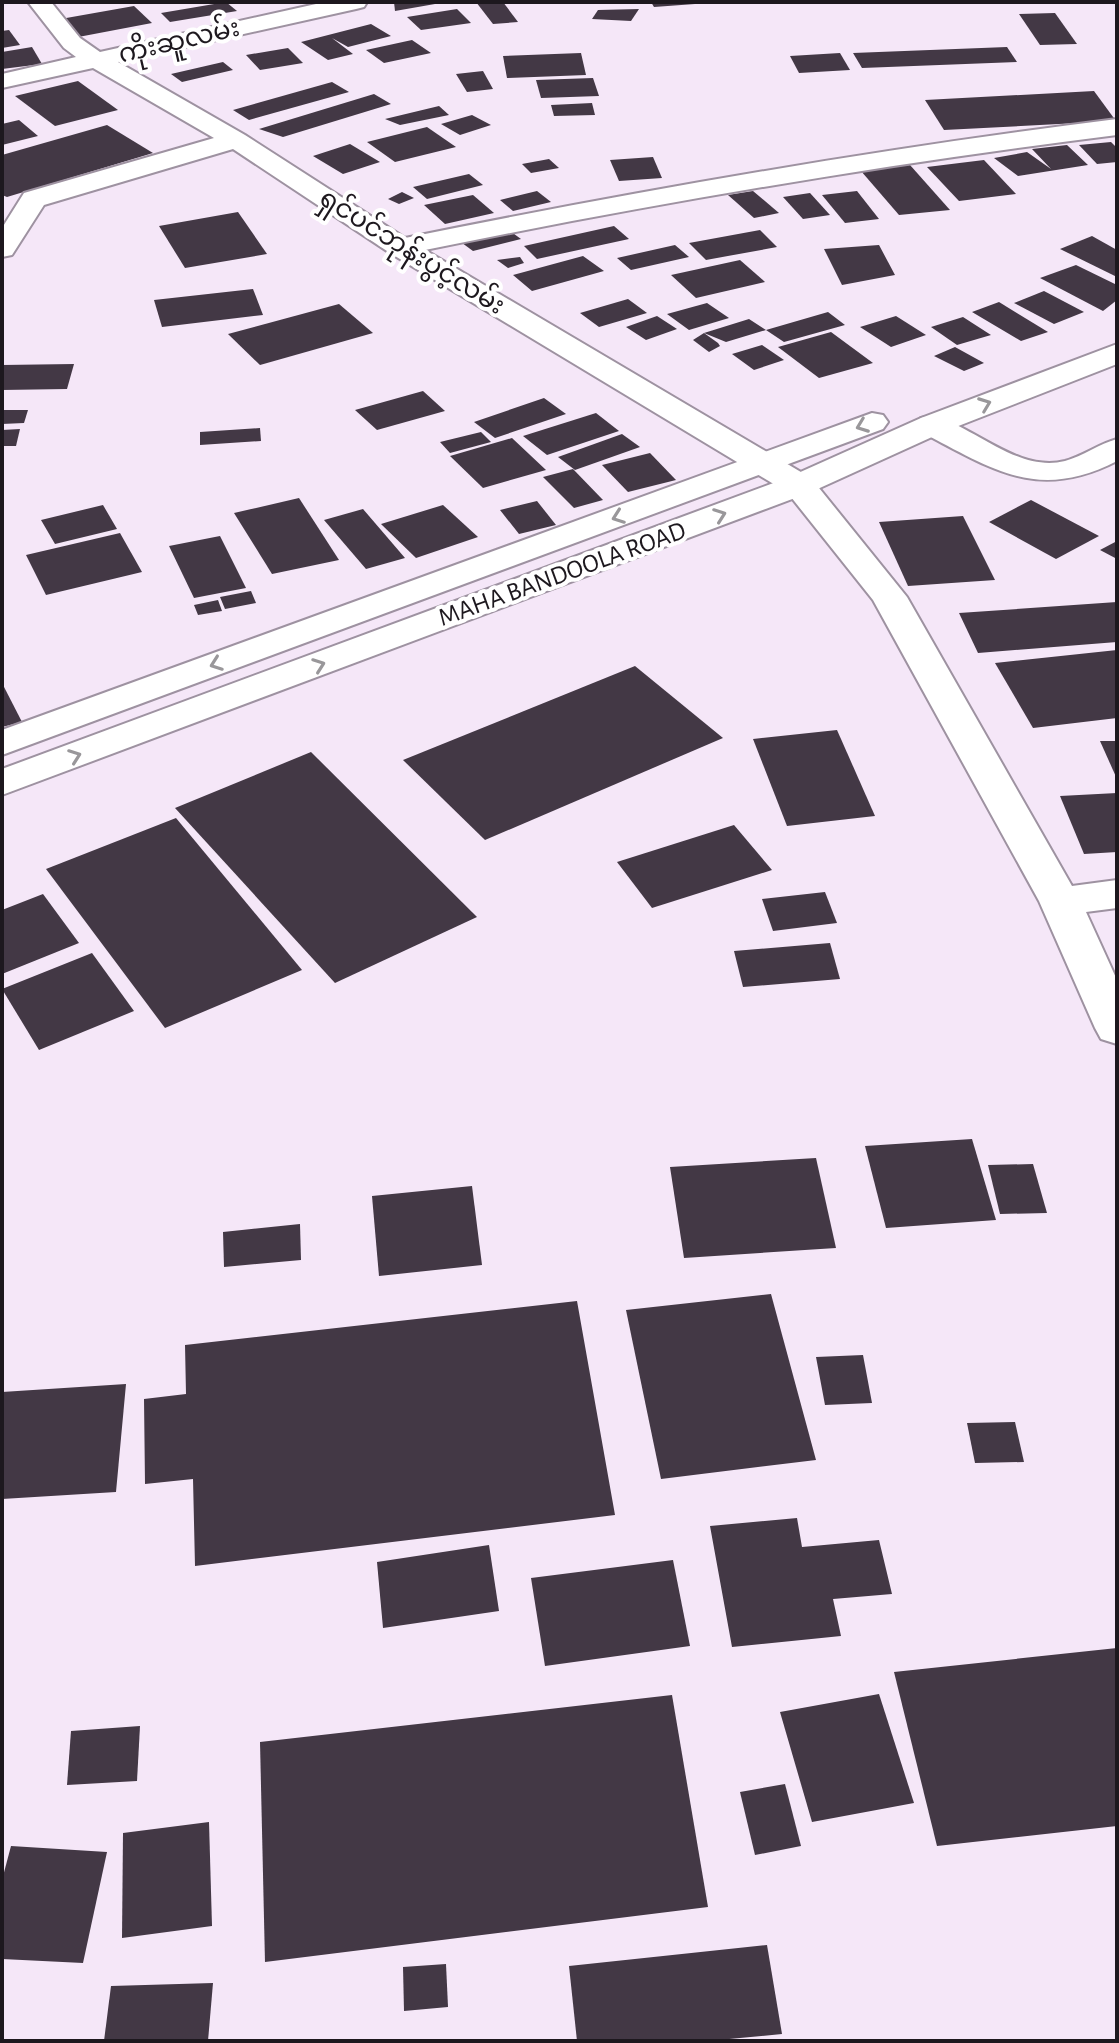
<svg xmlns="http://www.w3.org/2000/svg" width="1119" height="2043" font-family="'Alegreya Sans','Noto Sans Myanmar',sans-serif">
	<rect width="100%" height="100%" fill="#f5e7f8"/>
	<g fill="#433845">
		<path d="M226,2L237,11L170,22L161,13Z"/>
		<path d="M394,2H434L435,4L395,11Z"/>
		<path d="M476,2H503L518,22L493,24Z"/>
		<path d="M651,2H694L695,4L654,7Z"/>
		<path d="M134,6L152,23L73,38L55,20Z"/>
		<path d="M457,9L471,23L421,30L407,17Z"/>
		<path d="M639,9L631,21L592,19L598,10Z"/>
		<path d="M1055,13L1077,44L1040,45L1019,14Z"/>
		<path d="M371,24L391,36L348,47L332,38L353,54L328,60L301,42Z"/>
		<path d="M9,30L20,45L2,48V31Z"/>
		<path d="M412,40L431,53L384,63L366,50Z"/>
		<path d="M32,47L42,64L2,69V52Z"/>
		<path d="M1007,47L1017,62L862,68L853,53Z"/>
		<path d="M288,48L303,63L260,70L246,55Z"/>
		<path d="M581,53L586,75L507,78L503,56Z"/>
		<path d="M840,53L850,70L799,73L790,56Z"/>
		<path d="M223,62L233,70L182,82L171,74Z"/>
		<path d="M483,71L493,89L467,92L456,74Z"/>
		<path d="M593,78L599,96L541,98L536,80Z"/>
		<path d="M78,81L118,110L55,126L15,96Z"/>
		<path d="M332,82L349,92L249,120L233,110Z"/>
		<path d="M1094,91L1116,121L944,130L925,100Z"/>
		<path d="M374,94L391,104L283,137L259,129Z"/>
		<path d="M592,103L595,115L554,116L551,105Z"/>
		<path d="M439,106L449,115L400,125L385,119Z"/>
		<path d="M472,115L491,125L460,135L441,124Z"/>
		<path d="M19,120L38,136L2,145V124Z"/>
		<path d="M107,125L153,153L7,197L2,195V155Z"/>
		<path d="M427,127L456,147L395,162L367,142Z"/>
		<path d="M1111,142L1117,148V162L1097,164L1079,145Z"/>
		<path d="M350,144L380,162L343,174L313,156Z"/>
		<path d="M1067,145L1088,165L1018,176L994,158L1027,152L1051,169L1032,149Z"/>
		<path d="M653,157L662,178L619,181L610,160Z"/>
		<path d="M549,159L559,168L531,173L522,164Z"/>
		<path d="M984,160L1016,194L959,201L927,167Z"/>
		<path d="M910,165L950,210L899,215L861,171Z"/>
		<path d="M469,174L483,185L427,199L413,187Z"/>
		<path d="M537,191L551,202L513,211L500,200Z"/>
		<path d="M753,191L779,213L754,218L728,195Z"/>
		<path d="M857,191L879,219L845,223L822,195Z"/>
		<path d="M402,192L414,198L399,204L388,199Z"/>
		<path d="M810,193L830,215L803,219L783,197Z"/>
		<path d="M473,195L494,213L445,224L424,205Z"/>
		<path d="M238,212L267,254L185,268L159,226Z"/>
		<path d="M614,226L629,239L537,259L524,246Z"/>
		<path d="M506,228L521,239L473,251L458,240Z"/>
		<path d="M760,230L777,247L706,260L689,243Z"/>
		<path d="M1092,236L1117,250V277L1060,249Z"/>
		<path d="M675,245L689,257L631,270L617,258Z"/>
		<path d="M879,245L895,275L842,285L824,249Z"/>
		<path d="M583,256L604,271L532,291L513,275Z"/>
		<path d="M520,257L524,263L508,268L497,260Z"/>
		<path d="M740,260L765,282L696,298L671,275Z"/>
		<path d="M1076,265L1117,285V300L1103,311L1040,278Z"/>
		<path d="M253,289L263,315L162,327L154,300Z"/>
		<path d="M1044,291L1084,312L1054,324L1014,303Z"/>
		<path d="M628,299L647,313L599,327L580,313Z"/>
		<path d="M999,302L1048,332L1021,341L972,312Z"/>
		<path d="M707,303L729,318L689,330L667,314Z"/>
		<path d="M339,304L373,333L260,365L228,334Z"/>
		<path d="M828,312L845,325L784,342L766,330L726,342L704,333L749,319L766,330Z"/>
		<path d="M657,316L677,329L646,340L626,327Z"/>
		<path d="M896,316L926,335L891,347L860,327Z"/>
		<path d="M963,317L991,335L957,345L931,327Z"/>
		<path d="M831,332L873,363L819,378L778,347Z"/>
		<path d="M704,333L718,343L720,346L709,352L693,340Z"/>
		<path d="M762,345L784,360L754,370L732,354Z"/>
		<path d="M955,347L984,363L964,371L934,356Z"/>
		<path d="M74,364L67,389L2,390V365Z"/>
		<path d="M423,391L445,411L377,430L355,410Z"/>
		<path d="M544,398L566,414L495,438L474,422Z"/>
		<path d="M2,410H28L24,423L2,424Z"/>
		<path d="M596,413L619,431L547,455L523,436Z"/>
		<path d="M260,428L261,441L200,445V432Z"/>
		<path d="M20,429L16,446H2V430Z"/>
		<path d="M481,432L491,442L450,453L440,442Z"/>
		<path d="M622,434L640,447L575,470L558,457Z"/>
		<path d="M512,438L546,470L483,488L450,456Z"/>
		<path d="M650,453L676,480L628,492L602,465Z"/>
		<path d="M573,469L603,500L574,508L543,477Z"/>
		<path d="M299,498L339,560L272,574L234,513Z"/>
		<path d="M1031,500L1099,536L1056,559L989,522Z"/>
		<path d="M537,501L556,525L519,534L500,510Z"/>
		<path d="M103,505L117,529L55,544L41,520Z"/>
		<path d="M443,505L478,537L416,558L381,524Z"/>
		<path d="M363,509L405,558L366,569L324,520Z"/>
		<path d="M963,516L995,580L908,586L879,522Z"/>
		<path d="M120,533L142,572L46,595L26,555Z"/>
		<path d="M220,536L246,588L194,598L169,546Z"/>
		<path d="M1117,541V559L1100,550Z"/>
		<path d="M251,591L256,603L225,609L220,597Z"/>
		<path d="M218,600L222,611L198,615L194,605Z"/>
		<path d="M1117,602V642L978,653L959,613Z"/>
		<path d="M1117,650V718L1033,728L995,663Z"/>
		<path d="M635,666L723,738L485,840L403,760Z"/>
		<path d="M2,683L22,722L2,727Z"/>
		<path d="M837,730L875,816L787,826L753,739Z"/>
		<path d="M1100,741H1117V779Z"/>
		<path d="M311,752L477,917L335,983L175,808Z"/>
		<path d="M1117,793V852L1084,854L1060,796Z"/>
		<path d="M176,818L302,970L165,1028L46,869Z"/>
		<path d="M734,825L772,870L652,908L617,862Z"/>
		<path d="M825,892L837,923L773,931L762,899Z"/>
		<path d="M43,894L79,943L2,974V910Z"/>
		<path d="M830,943L840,979L743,987L734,951Z"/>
		<path d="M92,953L134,1011L39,1050L2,989Z"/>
		<path d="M972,1139L996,1220L886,1228L865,1146Z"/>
		<path d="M816,1158L836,1248L684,1258L670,1167Z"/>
		<path d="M1033,1164L1047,1213L1000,1214L988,1165Z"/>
		<path d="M472,1186L482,1265L379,1276L372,1196Z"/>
		<path d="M300,1224L301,1260L224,1267L223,1232Z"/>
		<path d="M771,1294L816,1460L661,1479L626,1310Z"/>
		<path d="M577,1301L615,1515L195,1566L193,1479L145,1484L144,1399L186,1394L185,1345Z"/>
		<path d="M863,1355L872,1403L825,1405L816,1357Z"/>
		<path d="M126,1384L116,1492L2,1499V1392Z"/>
		<path d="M1015,1422L1024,1462L975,1463L967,1423Z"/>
		<path d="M797,1518L802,1547L879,1540L892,1594L833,1599L841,1636L732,1647L710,1526Z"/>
		<path d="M489,1545L499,1611L383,1628L377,1562Z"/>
		<path d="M673,1560L690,1646L545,1666L531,1578Z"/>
		<path d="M1117,1648V1826L937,1846L894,1672Z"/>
		<path d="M879,1694L914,1803L812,1822L780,1712Z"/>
		<path d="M672,1695L708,1907L265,1962L260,1742Z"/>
		<path d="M140,1726L137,1781L67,1785L71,1731Z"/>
		<path d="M785,1784L801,1846L755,1855L740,1792Z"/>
		<path d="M209,1822L212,1926L122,1938L123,1833Z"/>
		<path d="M11,1846L107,1852L83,1963L2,1959V1880Z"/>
		<path d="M767,1945L782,2034L708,2041H577L569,1966Z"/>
		<path d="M446,1964L448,2007L404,2011L403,1967Z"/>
		<path d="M213,1983L208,2041H104L111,1986Z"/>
	</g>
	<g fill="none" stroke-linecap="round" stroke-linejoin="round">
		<g stroke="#9e92a1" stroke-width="4">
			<g id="minor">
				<path d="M28,2H51L80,38L100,52L325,2H367L364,7L356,9L118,62L245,135L405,238C641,190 878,149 1117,119V135C885,164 655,203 425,250L811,478L907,597L1072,886L1117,880V908L1086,912L1117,980V1044L1101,1039L1095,1028L1039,901L873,600L787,492L390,253L233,149L44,205L12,255L2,257V228L24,193L214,138L93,68L2,88V74L76,57L64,48Z"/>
				<path d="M932,416C975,426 1017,473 1065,461C1083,456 1099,444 1117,439V461C1037,502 993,469 921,432L916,425L921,418Z"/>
			</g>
		</g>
		<g stroke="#9e92a1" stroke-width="4">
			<g id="major">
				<path d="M1117,344V364L943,432L811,492L2,795V769L787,478L921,418Z"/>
				<path d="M872,413L883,415L888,422L883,429L2,755V730Z"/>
			</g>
		</g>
		<use href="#minor" fill="#fff" fill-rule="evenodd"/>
		<use href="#major" fill="#fff" fill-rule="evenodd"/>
	</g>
	<defs><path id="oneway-chevron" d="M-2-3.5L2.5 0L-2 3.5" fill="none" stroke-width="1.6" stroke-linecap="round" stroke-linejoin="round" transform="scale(2)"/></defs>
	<g stroke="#99979a">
		<use href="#oneway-chevron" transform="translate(985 404) rotate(-21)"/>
		<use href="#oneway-chevron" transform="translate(862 426) rotate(159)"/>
		<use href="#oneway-chevron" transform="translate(720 515) rotate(-20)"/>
		<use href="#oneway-chevron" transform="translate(618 517) rotate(160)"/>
		<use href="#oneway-chevron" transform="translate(216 664) rotate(160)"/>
		<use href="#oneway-chevron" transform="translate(319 665) rotate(-20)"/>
		<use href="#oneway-chevron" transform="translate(75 756) rotate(-20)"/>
	</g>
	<g text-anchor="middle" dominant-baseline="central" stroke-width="8" stroke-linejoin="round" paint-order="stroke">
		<g font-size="26" fill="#1d181e" stroke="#fff">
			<text transform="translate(179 41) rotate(-13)">ကိုးဆူလမ်း</text>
			<text transform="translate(412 252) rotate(32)">ရှင်ပင်ဘုန်းပွင့်လမ်း</text>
			<text transform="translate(562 574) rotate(-20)">MAHA BANDOOLA ROAD</text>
		</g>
	</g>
	<rect width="1119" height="2043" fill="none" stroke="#1d181e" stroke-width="8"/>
</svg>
